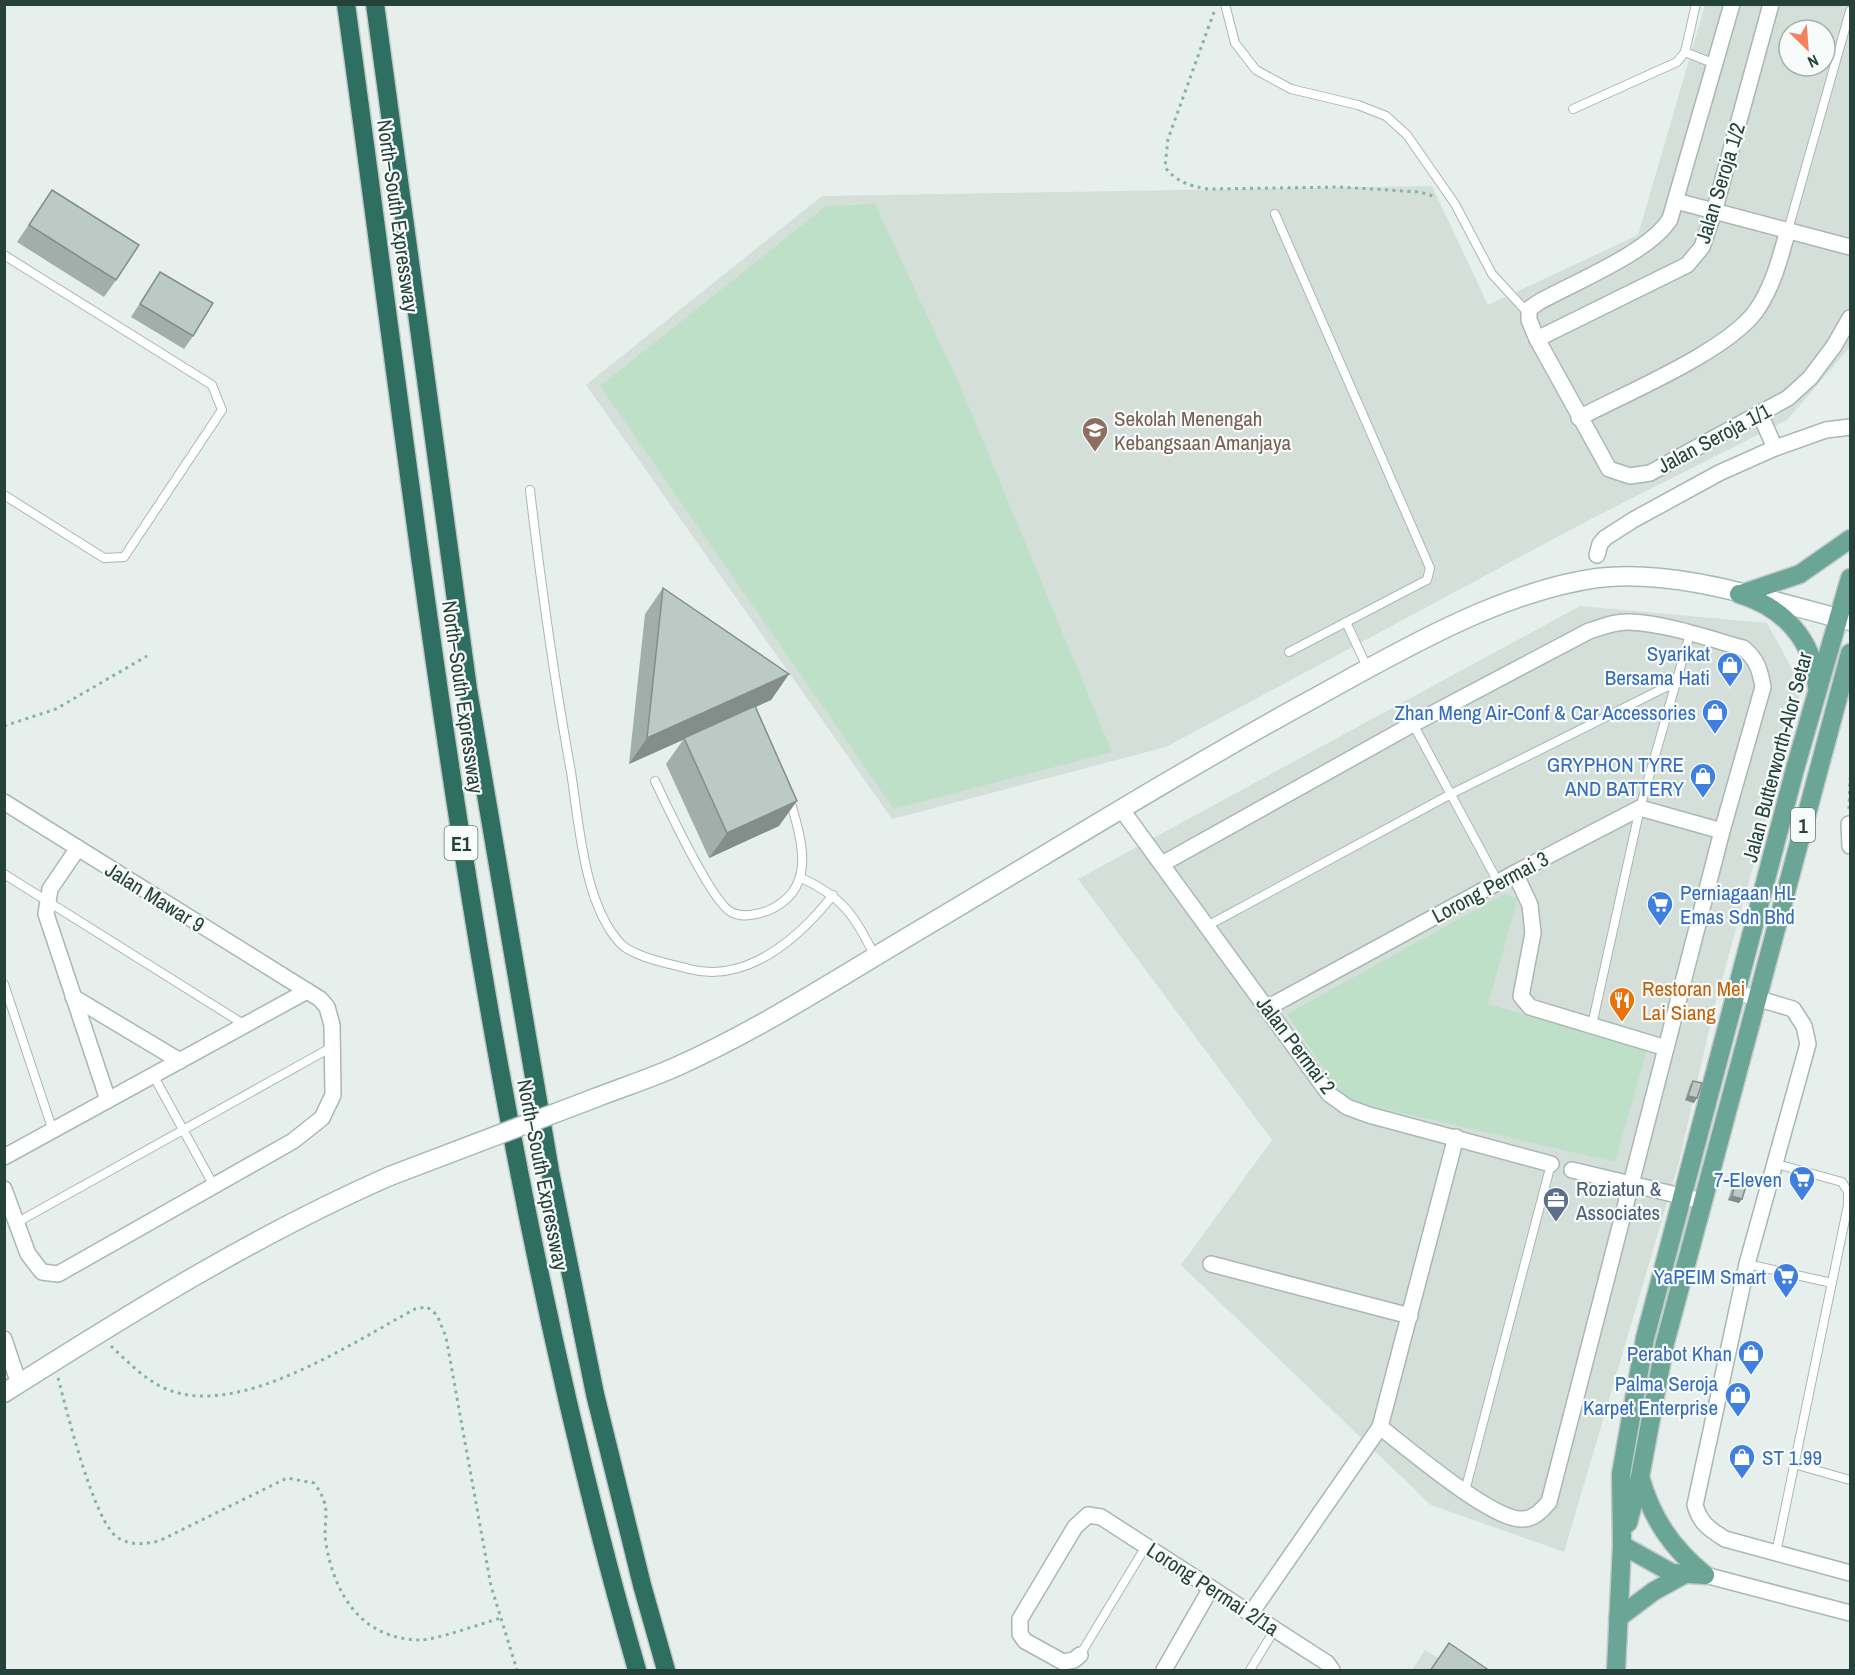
<svg xmlns="http://www.w3.org/2000/svg" width="1855" height="1675" font-family="'Archivo Narrow',sans-serif">
	<rect width="100%" height="100%" fill="#e6efeb"/>
	<g fill="#d4dfda" fill-rule="evenodd">
		<path d="M1705,5H1850V347L1787,420L1587,521L1166,747L892,819L586,385L822,196L1432,186L1488,305L1638,235ZM1789,30H1825V66H1789Z"/>
		<path d="M1580,606L1767,623L1802,687L1713,1013L1679,1162L1564,1552L1431,1505L1181,1265L1272,1140L1078,879Z"/>
		<path d="M1425,1650L1458,1670H1412Z"/>
	</g>
	<g fill="#bfe0c8">
		<path d="M875,204L961,388L1112,752L894,809L600,386L826,206Z"/>
		<path d="M1504,894L1518,898L1488,1004L1647,1050L1615,1162L1345,1100L1287,1014Z"/>
	</g>
	<g fill="none" stroke-linecap="round" stroke-linejoin="round">
		<g stroke="#a8b8b2" stroke-width="10">
			<g id="service">
				<path d="M1225,4L1235,43L1256,70L1291,89L1358,105L1386,116L1407,135L1455,204L1492,274L1528,313"/>
				<path d="M1696,4L1685,52L1715,64"/>
				<path d="M1573,109L1677,62L1685,52"/>
				<path d="M1275,214L1430,568L1427,580L1421,583L1289,652"/>
				<path d="M1788,230L1850,11"/>
				<path d="M4,255L212,385L222,410L124,557L104,558L4,495"/>
				<path d="M530,490C541,585 554,678 571,772C579,823 584,906 621,944C634,957 671,964 689,969C747,984 799,938 833,895"/>
				<path d="M1346,622L1367,667"/>
				<path d="M1413,724L1498,882"/>
				<path d="M655,781C667,806 711,901 731,912C742,918 755,915 767,911C818,890 802,841 790,800"/>
				<path d="M4,874L245,1025"/>
				<path d="M801,878C842,896 856,917 875,957"/>
				<path d="M1207,926L1451,794L1666,687L1673,686"/>
				<path d="M4,984L53,1131"/>
				<path d="M1592,1025L1640,808L1690,634"/>
				<path d="M153,1075L214,1186"/>
				<path d="M1773,1163L1842,1182L1848,1192V1205L1776,1553"/>
				<path d="M16,1223L332,1047"/>
				<path d="M1747,1264L1832,1283"/>
				<path d="M1794,1464L1850,1480"/>
				<path d="M1465,1491L1551,1164"/>
				<path d="M1080,1655L1146,1546"/>
				<path d="M1250,1670L1275,1629"/>
			</g>
		</g>
		<g stroke="#a8b8b2" stroke-width="18">
			<g id="minor">
				<path d="M1732,4L1670,219C1650,252 1575,282 1539,302L1529,309V320L1537,339L1609,469L1630,476L1650,473L1788,398L1810,378L1834,346L1850,318"/>
				<path d="M1676,201L1850,247"/>
				<path d="M1537,339L1687,265L1702,247L1714,212L1771,4"/>
				<path d="M1760,414L1775,448L1826,430L1850,427"/>
				<path d="M1579,418C1626,393 1726,352 1756,311C1773,287 1780,258 1788,230"/>
				<path d="M1597,555L1600,544L1605,538L1633,520L1719,473L1775,448"/>
				<path d="M4,802L320,999L327,1007L332,1025L333,1095L322,1118L293,1141L58,1274L42,1272L28,1254L4,1189"/>
				<path d="M1122,810L1329,1094L1347,1107L1369,1115L1551,1164"/>
				<path d="M1849,824L1850,846"/>
				<path d="M78,848L50,889L46,914L108,1100"/>
				<path d="M1162,864L1413,724L1589,631C1602,627 1616,621 1630,622C1668,624 1707,638 1743,648C1757,659 1760,670 1763,687L1722,831L1549,1502C1542,1510 1534,1519 1523,1519C1494,1522 1406,1447 1380,1427"/>
				<path d="M1515,873L1530,905L1533,933L1521,996L1530,1007L1666,1048"/>
				<path d="M1736,992L1793,1009L1804,1026L1808,1044L1747,1264L1695,1505C1700,1523 1709,1529 1725,1539L1850,1573"/>
				<path d="M73,997L180,1061"/>
				<path d="M1267,1008L1515,873L1640,808L1722,831"/>
				<path d="M4,1157L307,991"/>
				<path d="M1572,1170L1702,1201"/>
				<path d="M1211,1264L1410,1316"/>
				<path d="M4,1339L19,1384"/>
				<path d="M1705,1575L1850,1613"/>
				<path d="M1251,1613L1380,1427L1456,1137"/>
				<path d="M1080,1655L1074,1660L1063,1662L1025,1641L1020,1634V1619L1075,1527L1088,1515L1101,1517L1327,1663L1332,1670"/>
				<path d="M1164,1670L1211,1588"/>
			</g>
		</g>
		<g stroke="#a4bbb3" stroke-width="21">
			<g id="secondary">
				<path d="M595,1098C623,1087 652,1078 680,1065C760,1029 835,980 911,935C1043,857 1174,775 1309,701C1396,653 1498,592 1597,578C1678,568 1772,602 1850,621"/>
				<path d="M4,1393C129,1314 255,1235 390,1176"/>
			</g>
		</g>
		<g stroke="#c2cac8" stroke-width="21">
			<g id="primary">
				<path d="M1739,594C1783,607 1814,640 1817,687"/>
				<path d="M1741,594L1800,574L1850,539"/>
				<path d="M1640,1477C1652,1519 1672,1548 1705,1575"/>
				<path d="M1628,1523L1640,1477L1665,1343L1850,653"/>
				<path d="M1622,1545L1672,1573L1705,1575"/>
				<path d="M1618,1618L1654,1591L1685,1574"/>
				<path d="M1616,1670L1622,1545L1621,1474L1645,1338L1795,769L1850,578"/>
			</g>
		</g>
		<g stroke="#c2cac8" stroke-width="21">
			<g id="motorway">
				<path d="M346,4C423,563 481,1127 637,1670"/>
				<path d="M375,4L468,689L550,1171L595,1394L642,1585L666,1670"/>
			</g>
		</g>
		<g stroke="#86b3a5" stroke-width="3" stroke-dasharray="3 4.5" stroke-linecap="butt">
			<path d="M1214,12L1168,139L1165,167C1176,182 1190,186 1208,189L1340,187L1420,192L1433,196"/>
			<path d="M4,726L56,709L147,656"/>
			<path d="M1849,809L1850,778"/>
			<path d="M111,1346C128,1362 147,1382 169,1390C241,1418 353,1342 415,1309L427,1307L437,1315L446,1337L491,1586L517,1670"/>
			<path d="M58,1378C66,1408 94,1523 118,1538C132,1546 144,1544 159,1541L287,1478L314,1483C334,1510 322,1517 326,1544C335,1596 362,1639 420,1640C436,1640 483,1623 501,1618"/>
		</g>
		<use href="#service" stroke="#fff" stroke-width="8"/>
		<use href="#minor" stroke="#fff" stroke-width="15"/>
		<use href="#secondary" stroke="#fff" stroke-width="18"/>
		<use href="#primary" stroke="#6aa596" stroke-width="18"/>
		<use href="#motorway" stroke="#2f6f62" stroke-width="18"/>
		<g stroke="#a4bbb3" stroke-width="21" stroke-linecap="butt">
			<path id="secondary-bridge" d="M390,1176L595,1098"/>
		</g>
		<use href="#secondary-bridge" stroke="#fff" stroke-width="18"/>
	</g>
	<g fill="#a1aea9">
		<path d="M52,190L116,280L104,297L17,242Z"/>
		<path d="M160,272L193,336L184,349L131,317Z"/>
		<path d="M663,588L789,674L771,700L755,707L779,826L709,858L666,764L683,740L629,764L645,614Z"/>
		<path d="M1693,1081L1694,1103L1685,1100L1690,1085Z"/>
		<path d="M1738,1174L1739,1203L1728,1200L1735,1178Z"/>
	</g>
	<g fill="#838d89">
		<path d="M789,674L771,700L629,764L647,738Z"/>
		<path d="M797,801L779,826L709,858L727,833Z"/>
		<path d="M1688,1096L1697,1098L1694,1103L1685,1100Z"/>
		<path d="M1732,1196L1742,1199L1739,1203L1728,1200Z"/>
	</g>
	<g fill="#bbcac4" stroke="#838d89" stroke-width="1.5">
		<path d="M52,190L139,245L116,280L29,225Z"/>
		<path d="M160,272L213,303L193,336L140,304Z"/>
		<path d="M663,588L789,674L647,738Z"/>
		<path d="M755,706L797,801L727,833L684,738Z"/>
		<path d="M1693,1081L1702,1083L1697,1098L1688,1096Z"/>
		<path d="M1738,1174L1749,1176L1742,1199L1732,1196Z"/>
		<path d="M1449,1643L1490,1671H1430Z"/>
	</g>
	<defs>
		<g id="school-pin" transform="scale(1.35)"><path d="M0 17L-7.5 6A9.5 9.5 0 1 1 7.5 6Z" fill="#8d6e63" stroke="#f7fbf9"/><path d="M0-5L7-2L0 1L-7-2ZM-4 1L0 2.5L4 1V4Q0 6-4 4Z" fill="#fff"/></g>
		<g id="shop-pin" transform="scale(1.35)"><path d="M0 17L-7.5 6A9.5 9.5 0 1 1 7.5 6Z" fill="#3f7fe0" stroke="#f7fbf9"/><path d="M-5-2.5h2.3a2.7 3.5 0 0 1 5.4 0H5L5.5 6h-11ZM-1.5-2.5h3a1.5 2.3 0 0 0-3 0Z" fill="#fff"/></g>
		<g id="supermarket-pin" transform="scale(1.35)"><path d="M0 17L-7.5 6A9.5 9.5 0 1 1 7.5 6Z" fill="#3f7fe0" stroke="#f7fbf9"/><path d="M-6-5.5h2.5l.6 2H6L4.5 2H-2.5L-4.4-4H-6ZM-1.5 3.2a1.3 1.3 0 1 0 .1 0ZM3 3.2a1.3 1.3 0 1 0 .1 0Z" fill="#fff"/></g>
		<g id="restaurant-pin" transform="scale(1.35)"><path d="M0 17L-7.5 6A9.5 9.5 0 1 1 7.5 6Z" fill="#e8710a" stroke="#f7fbf9"/><path d="M-5-6h1v4h1v-4h1v4h1v-4h1v5L-1.5 .5V6h-2V.5L-5-1ZM5-6V6H3V1.5H1.5Q1.5-4 5-6Z" fill="#fff"/></g>
		<g id="office-pin" transform="scale(1.35)"><path d="M0 17L-7.5 6A9.5 9.5 0 1 1 7.5 6Z" fill="#5c6f8a" stroke="#f7fbf9"/><path d="M-6-3h4V-5.5h4V-3h4V5H-6ZM-1-4.5V-3h2v-1.5ZM-6 0V1H6V0Z" fill="#fff"/></g>
	</defs>
	<g fill-rule="evenodd">
		<use href="#school-pin" x="1095" y="430"/>
		<use href="#shop-pin" x="1730" y="665"/>
		<use href="#shop-pin" x="1715" y="712"/>
		<use href="#shop-pin" x="1703" y="776"/>
		<use href="#supermarket-pin" x="1660" y="904"/>
		<use href="#restaurant-pin" x="1622" y="1000"/>
		<use href="#supermarket-pin" x="1802" y="1179"/>
		<use href="#office-pin" x="1556" y="1200"/>
		<use href="#supermarket-pin" x="1786" y="1276"/>
		<use href="#shop-pin" x="1751" y="1353"/>
		<use href="#shop-pin" x="1738" y="1395"/>
		<use href="#shop-pin" x="1742" y="1457"/>
	</g>
	<g text-anchor="middle" dominant-baseline="central" stroke-width="4.5" stroke-linejoin="round" paint-order="stroke">
		<g fill="#f7fbf9" stroke="#637a73" stroke-width="1.5">
			<rect x="1791" y="808" width="24" height="34" rx="4.5"/>
			<rect x="444.5" y="826" width="33" height="34" rx="4.5"/>
		</g>
		<g font-size="20" font-weight="bold" fill="#24423a">
			<text x="1803" y="825">1</text>
			<text x="461" y="843">E1</text>
		</g>
		<g font-size="21" fill="#24423a" stroke="#f7fbf9">
			<text transform="translate(1720 183) rotate(-73)">Jalan Seroja 1/2</text>
			<text transform="translate(398 216) rotate(82)">North–South Expressway</text>
			<text transform="translate(1714 438) rotate(-28)">Jalan Seroja 1/1</text>
			<text transform="translate(463 697) rotate(82)">North–South Expressway</text>
			<text transform="translate(1777 757) rotate(-75)">Jalan Butterworth-Alor Setar</text>
			<text transform="translate(1490 887) rotate(-28)">Lorong Permai 3</text>
			<text transform="translate(155 897) rotate(32)">Jalan Mawar 9</text>
			<text transform="translate(1296 1045) rotate(53)">Jalan Permai 2</text>
			<text transform="translate(543 1175) rotate(79)">North–South Expressway</text>
			<text transform="translate(1213 1589) rotate(33)">Lorong Permai 2/1a</text>
		</g>
		<g font-size="21" fill="#785e54" stroke="#f7fbf9" text-anchor="start">
			<text x="1114" y="418">Sekolah Menengah<tspan x="1114" dy="24">Kebangsaan Amanjaya</tspan></text>
		</g>
		<g font-size="21" fill="#366cbe" stroke="#f7fbf9" text-anchor="end">
			<text x="1710" y="653">Syarikat<tspan x="1710" dy="24">Bersama Hati</tspan></text>
			<text x="1696" y="712">Zhan Meng Air-Conf &amp; Car Accessories</text>
			<text x="1684" y="764">GRYPHON TYRE<tspan x="1684" dy="24">AND BATTERY</tspan></text>
			<text x="1680" y="892" text-anchor="start">Perniagaan HL<tspan x="1680" dy="24">Emas Sdn Bhd</tspan></text>
			<text x="1782" y="1179">7-Eleven</text>
			<text x="1766" y="1276">YaPEIM Smart</text>
			<text x="1732" y="1353">Perabot Khan</text>
			<text x="1718" y="1383">Palma Seroja<tspan x="1718" dy="24">Karpet Enterprise</tspan></text>
			<text x="1762" y="1457" text-anchor="start">ST 1.99</text>
		</g>
		<g font-size="21" fill="#c56008" stroke="#f7fbf9" text-anchor="start">
			<text x="1642" y="988">Restoran Mei<tspan x="1642" dy="24">Lai Siang</tspan></text>
		</g>
		<g font-size="21" fill="#4e5e75" stroke="#f7fbf9" text-anchor="start">
			<text x="1576" y="1188">Roziatun &amp;<tspan x="1576" dy="24">Associates</tspan></text>
		</g>
	</g>
	<rect width="1855" height="1675" fill="none" stroke="#24423a" stroke-width="12"/>
	<g transform="translate(1807 48) rotate(155)"><circle r="28" fill="#f7fbf9" stroke="#a3b1ad" stroke-width="1.5"/>
	<path d="M0-4.5L10 22L0 15L-10 22Z" fill="#f4845f"/>
	<text y="-9" font-size="16" font-weight="bold" text-anchor="middle" fill="#24423a">N</text>
	</g>
</svg>
